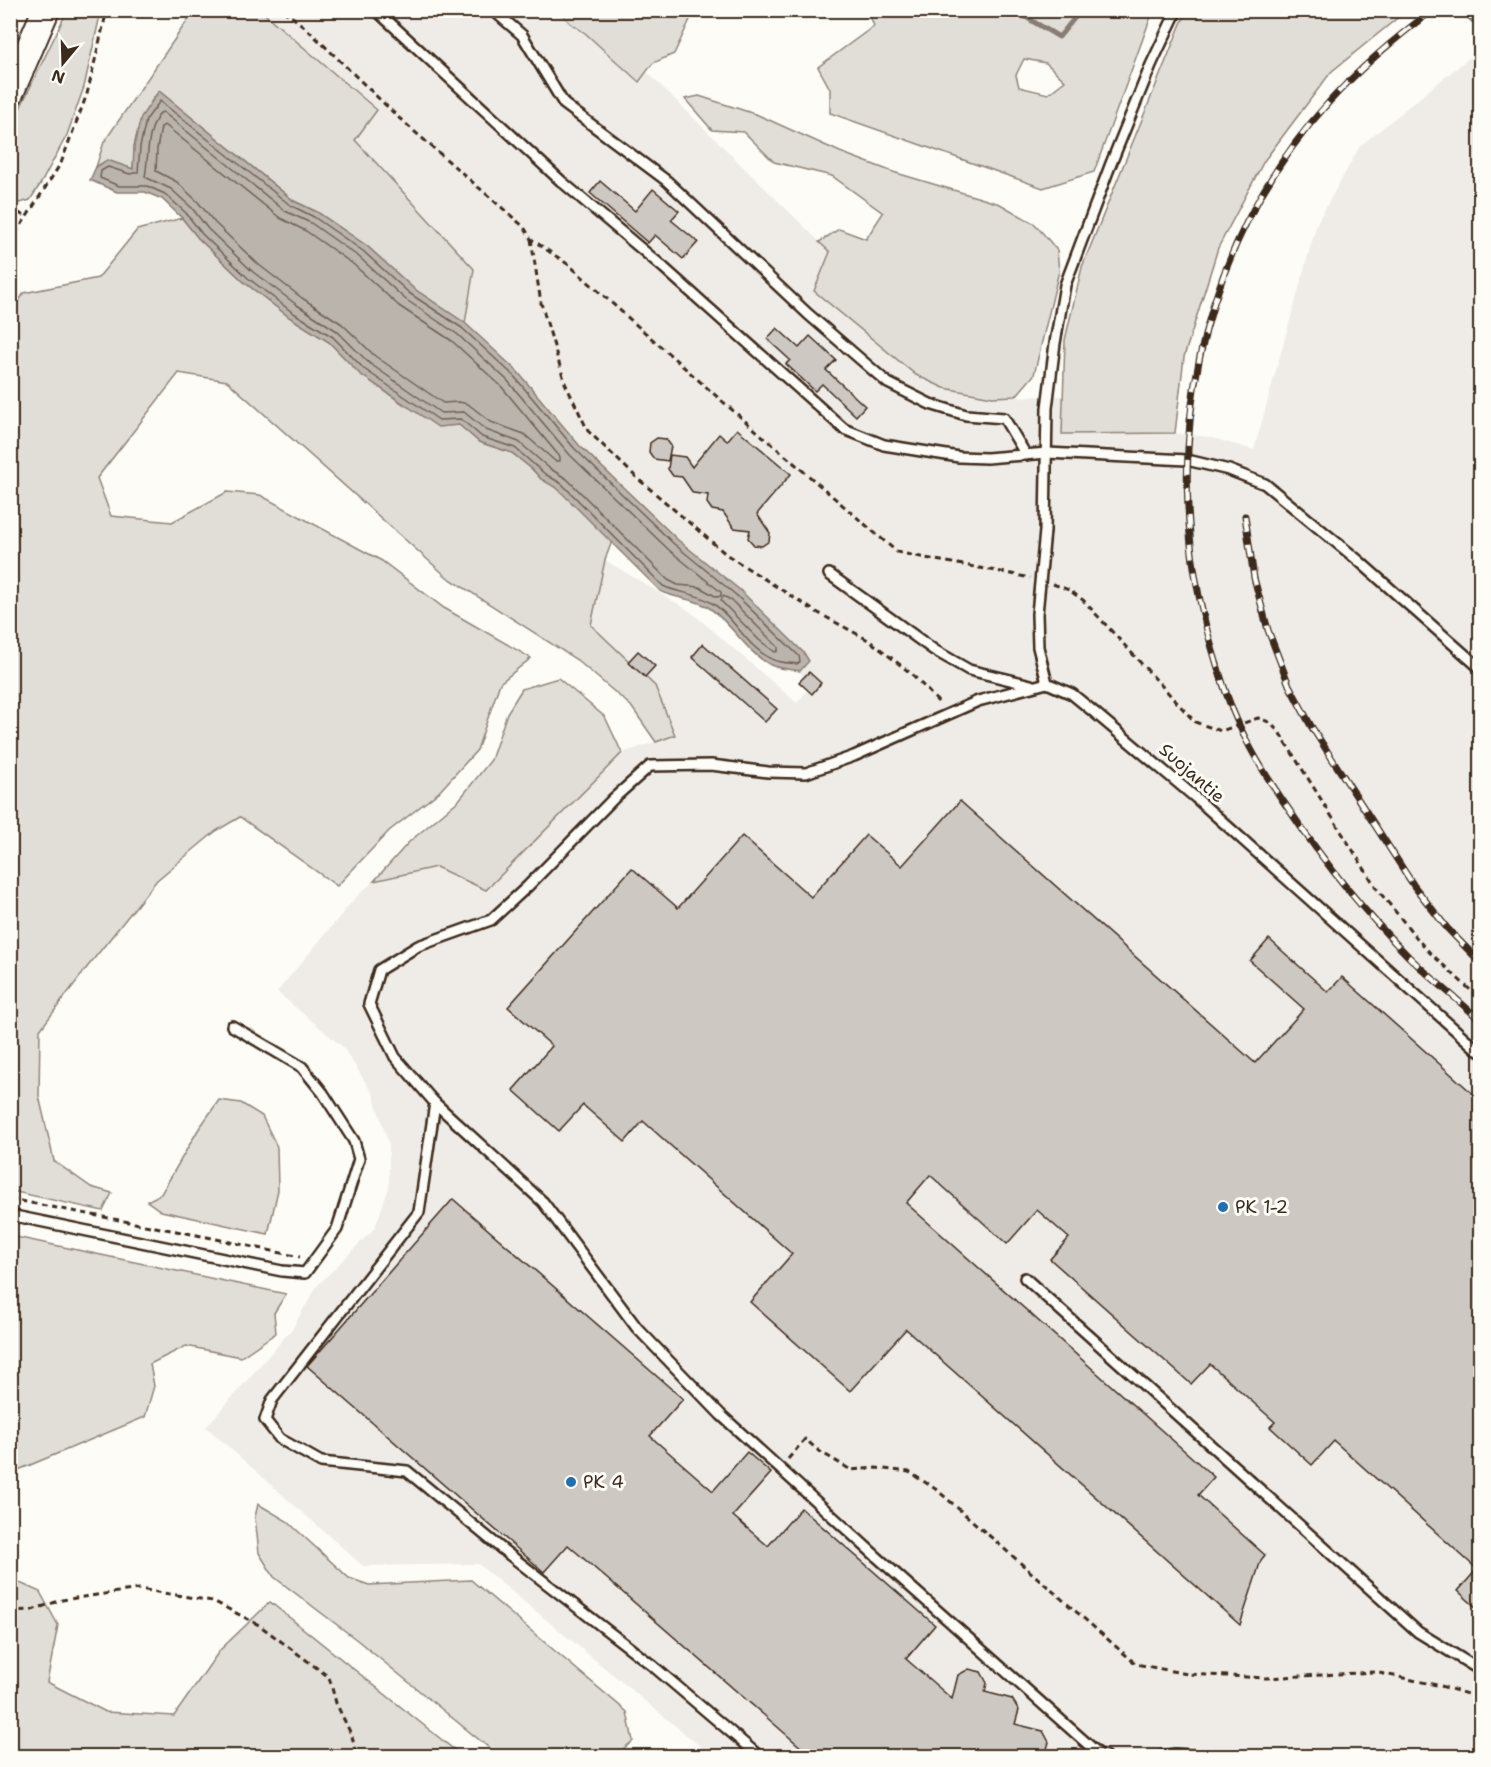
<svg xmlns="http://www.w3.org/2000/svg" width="1491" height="1767" font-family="'Shantell Sans',sans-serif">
	<rect width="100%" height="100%" fill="#fdfcf7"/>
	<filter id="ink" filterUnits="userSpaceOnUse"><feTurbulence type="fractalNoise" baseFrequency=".0167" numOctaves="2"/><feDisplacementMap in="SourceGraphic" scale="12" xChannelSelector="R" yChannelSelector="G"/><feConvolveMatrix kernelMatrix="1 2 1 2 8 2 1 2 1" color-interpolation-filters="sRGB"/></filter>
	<g filter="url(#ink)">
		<path fill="#efece7" d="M261,11H559L570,23L585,33L638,82L647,72L830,252L815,291L916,375L944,388L992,397L1063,396L1062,433H1175L1209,437L1254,450L1317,223L1360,146L1480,49V1756H712L478,1564L363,1566L206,1427L292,1329L317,1286L375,1228L389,1187V1145L373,1094L343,1047L277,992L355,898L374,881L436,867L487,889L622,753L675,735L655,686L591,625L605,560L691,612L797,703L807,691L800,671L809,661L804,653L740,590L678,540L579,445L517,371L465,323L474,269L355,140L377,110Z"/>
		<g fill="#e1ded7" stroke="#8e847a" stroke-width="1.5" fill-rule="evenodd">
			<path d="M1190,10L1406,11L1331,72L1264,161L1218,248L1184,357L1175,433L1062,434L1065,340L1082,267L1182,21Z"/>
			<path d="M67,11H101L84,87L67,135L41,183L30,200L20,203L11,198V127Z"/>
			<path d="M194,11H261L377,110L355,140L474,269L465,323L413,288L367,246L317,212L294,201L159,91C138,117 135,135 133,169L107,160L96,167L104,142Z"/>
			<path d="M559,11H694L674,54L653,63L639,82L585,33L570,23Z"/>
			<path d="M868,11H939L940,18H954L957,11H1153L1094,172L1043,188L830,113V89L818,67L874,26ZM1024,59L1046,63L1065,81L1048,94L1019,87L1016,75Z"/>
			<path d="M699,96L758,115L840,152L893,172L1000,204L1035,224L1057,250L1059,271L1034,375L1016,396L992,397L944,388L916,375L814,291L830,252L819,242L839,229L866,239L883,213L832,176L774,162L744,132L712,130L685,99Z"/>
			<path d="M182,218L198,238L244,282L289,317L329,342L360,374L406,406L459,424L479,442L512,453L532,469L541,479L558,488L612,541L605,560L591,625L655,686L675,735L656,742L631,706L577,660L447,577L227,381L179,373L97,478L111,516L172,522L227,492L260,495L382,561L444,608L531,658L500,683L477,750L439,792L389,831L337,886L240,817L216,831L157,880L85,970L40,1030L39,1096L54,1161L91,1187L112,1193L103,1211L11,1191L10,314L24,293L98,278L137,230Z"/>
			<path d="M558,678L605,717L622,753L486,890L436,867L374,881L409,842L459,800L491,760L507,713L522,689Z"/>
			<path d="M219,1100L241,1103L262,1116L277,1147L278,1190L268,1234L161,1211L147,1201L161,1194L198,1130Z"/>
			<path d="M11,1236L286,1294L274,1313L276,1333L241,1357L186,1346L150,1364L154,1386L145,1417L11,1473Z"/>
			<path d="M258,1504L287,1521L349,1578L369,1585L471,1580L627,1712L633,1741L614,1756H499L357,1640L274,1577L259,1553L255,1517Z"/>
			<path d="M11,1579L40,1592L58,1625L47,1682L106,1712L174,1716L220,1650L270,1602L462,1756H11Z"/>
		</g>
		<path fill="#bbb4ad" stroke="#887d74" stroke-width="1.5" d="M159,91L294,201L317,212L367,246L413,288L465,323L517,371L579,445L678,540L740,590L804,653L809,661L800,671C791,669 777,669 769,664C744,650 731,622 708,607C693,598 676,599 660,591L558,489L541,479L532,469L512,453L479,442L459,425L438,427L360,374L329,342L289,317L244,282L198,238L182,218L162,199L145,192H117L90,180L96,167L107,160L133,169L134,146L141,117Z"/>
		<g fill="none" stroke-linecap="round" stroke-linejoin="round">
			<g stroke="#6e6157" stroke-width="1.5">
				<path d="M160,101L290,205L314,217L363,251L409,293L462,328L513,375L575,449L674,544L736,595L799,656L800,662L797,664C790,663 780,663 774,660C747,649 735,617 712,603C695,592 680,594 663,586L562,484L545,474L515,448L482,437L461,419L439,420L364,369L333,337L292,312L248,278L202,234L186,213L165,194L147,186H119L100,178L101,171L108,167L130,174L138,172L140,147L146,120Z"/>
				<path d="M163,112L285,211L311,223L359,257L405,299L457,334L507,380L570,455L669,550L721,592V596L717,597L699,587L678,585L668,580L567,479L549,468L519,442L486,430L464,412L441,413L369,363L337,331L297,305L253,272L208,229L192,208L171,189L145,177C149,155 146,132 160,113Z"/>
				<path d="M165,125L280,218L306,231L353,264L399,306L452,341L501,386L560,457V461H555L524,434L491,422L468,404L459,402L443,403L375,356L342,324L302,298L259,265L215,223L198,202L177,182L156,171L157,149L161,127Z"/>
				<path d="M723,596L731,600L778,647V651L775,652L759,640L721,601Z"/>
			</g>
			<g stroke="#887d74" stroke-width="5">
				<path d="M1014,10L1059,37L1081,10"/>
				<path d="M1461,10L1480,27"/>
			</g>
		</g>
		<g fill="#cdc8c2" stroke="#3b2a1e" stroke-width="1.5">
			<path d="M600,181L635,211L653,189L679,211L671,220L698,242L683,259L655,235L648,243L590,193Z"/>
			<path d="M777,328L799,348L810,336L836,360L826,370L865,406L856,416L822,384L815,391L786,364L790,360L767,339Z"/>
			<path d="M737,429L791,474L757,514L770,533L769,541L762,546L754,545L748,538L750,530L734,528L723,512L712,510L707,503L708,495L693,493L682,477L673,476L668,469L670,455L685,457L692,467L719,434L727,441Z"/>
			<path d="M657,438L666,439L671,446L668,461L654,459L649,452L650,443Z"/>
			<path d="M703,644L777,709L765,722L692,657Z"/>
			<path d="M638,651L655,666L645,677L628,662Z"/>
			<path d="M809,672L821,683L812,694L799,682Z"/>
			<path d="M960,801L1255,1063L1304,1009L1250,961L1269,939L1328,992L1342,977L1480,1100V1611L1458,1591L1477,1569L1334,1441L1312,1465L1270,1427L1275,1422L1210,1364L1191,1384L1050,1259L1069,1238L1037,1210L1007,1244L930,1175L906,1203L1214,1477L1198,1495L1265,1555L1261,1560L1240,1625L906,1329L850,1391L750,1302L792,1254L643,1121L625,1142L583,1105L559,1131L513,1090L552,1046L508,1007L632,868L678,908L742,836L811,897L866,835L902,866Z"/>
			<path d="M453,1199L683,1399L650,1436L713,1491L747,1452L771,1473L733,1516L768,1546L801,1508L935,1625L906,1659L952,1699L958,1675L969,1669L981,1672L987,1683L985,1692L1012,1699L1019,1710L1015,1724L1043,1731L1049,1742L1045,1756H811L568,1545L544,1572L307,1366Z"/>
		</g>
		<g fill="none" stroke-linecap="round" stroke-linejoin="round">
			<g stroke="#3b2a1e" stroke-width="14">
				<g id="lane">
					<path d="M376,10L561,181L664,268L844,429L884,445L959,457L987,458L1047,453L1187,460L1229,470L1265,484L1359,561L1480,668"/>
					<path d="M493,10L522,35L564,104L667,181L808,314L888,383L930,404L966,415L1004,418L1026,455"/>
					<path d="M1177,10L1151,65L1110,166L1065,285L1055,343L1047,408L1045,531L1037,614L1038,647L1047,683L1072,694L1094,712L1196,798L1480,1052"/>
					<path d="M829,574L934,650L969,670L1031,685"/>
					<path d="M1047,683L978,701L854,756L806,773L768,772L711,765L650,766L614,798L528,886L491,920L418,946L379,970L369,1004L395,1057L435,1103L543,1202L637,1328L721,1415L877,1557L1100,1755L1105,1756"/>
					<path d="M435,1103L419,1212L272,1400L265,1420L280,1439L321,1462L407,1471L502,1549L653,1666L759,1756"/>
					<path d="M10,1215L282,1271L305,1273L337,1229L359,1159L354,1141L323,1093L302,1067L232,1026"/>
					<path d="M1025,1278L1418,1632L1480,1670"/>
					<path d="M1162,1756L1175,1754L1204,1756"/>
				</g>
			</g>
			<g stroke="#3b2a1e" stroke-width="30">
				<path id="secondary" d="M10,93L46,10"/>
			</g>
			<g stroke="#3b2a1e" stroke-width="3" stroke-dasharray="6 4.5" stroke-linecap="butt">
				<path d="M283,10L306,28L399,118L524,227L531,239L569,265L722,401L897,552C941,562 986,568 1030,578"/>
				<path d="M10,207L27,218"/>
				<path d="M531,239L541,303L565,383L588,431L636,477L727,555L813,610L870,641L913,675L940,704"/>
				<path d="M10,243L61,163L87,94L107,10"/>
				<path d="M1053,584L1069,590L1083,600L1195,722L1221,731L1258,718L1269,722L1279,732L1377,889L1425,948L1480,999"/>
				<path d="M10,1199L207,1237L300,1257"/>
				<path d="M788,1459L805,1439L819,1451L851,1470L876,1468L909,1472L937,1490L1136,1664L1187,1674L1266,1678L1375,1672L1441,1686L1480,1698"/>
				<path d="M10,1611L32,1610L62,1600L139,1589L213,1601L259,1625L329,1677L336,1703L352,1736L356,1756"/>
			</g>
			<use href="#lane" stroke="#fdfcf7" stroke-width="9"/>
			<use href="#secondary" stroke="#fdfcf7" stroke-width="26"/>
			<g stroke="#3b2a1e" stroke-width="7">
				<g id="rail">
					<path d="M1433,10C1395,38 1361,67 1330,101C1195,248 1156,460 1212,648C1220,675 1228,702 1240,727C1254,758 1273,787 1292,814C1326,865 1365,913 1409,957C1432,979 1457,999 1480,1020"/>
					<path d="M1245,516L1254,578L1268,630L1289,685L1311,726L1414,886L1447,928L1480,962"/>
				</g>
			</g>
			<use href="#rail" stroke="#fdfcf7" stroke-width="4.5" stroke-dasharray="14" stroke-linecap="butt"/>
		</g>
	</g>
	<g fill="#1f6fb2" stroke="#fdfcf7" stroke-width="2">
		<circle cx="1223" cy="1207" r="6"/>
		<circle cx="571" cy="1482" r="6"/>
	</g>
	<g text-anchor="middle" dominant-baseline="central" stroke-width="6" stroke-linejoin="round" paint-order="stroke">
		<g font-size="18" fill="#3b2a1e" stroke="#fdfcf7">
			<text transform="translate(1192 773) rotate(41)">Suojantie</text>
		</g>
		<g font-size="18" fill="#3b2a1e" stroke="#fdfcf7" text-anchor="start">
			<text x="1235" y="1207">PK 1-2</text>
			<text x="583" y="1482">PK 4</text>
		</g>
	</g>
	<rect width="1491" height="1767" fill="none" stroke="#fdfcf7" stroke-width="36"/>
	<rect x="18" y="18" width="1455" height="1731" fill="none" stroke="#3b2a1e" stroke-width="2" filter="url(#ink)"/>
	<g transform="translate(63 63) rotate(199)" stroke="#fdfcf7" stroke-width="4.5" paint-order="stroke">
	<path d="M0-4.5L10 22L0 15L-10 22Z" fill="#3b2a1e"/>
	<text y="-9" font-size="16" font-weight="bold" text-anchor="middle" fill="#3b2a1e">N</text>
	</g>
</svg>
